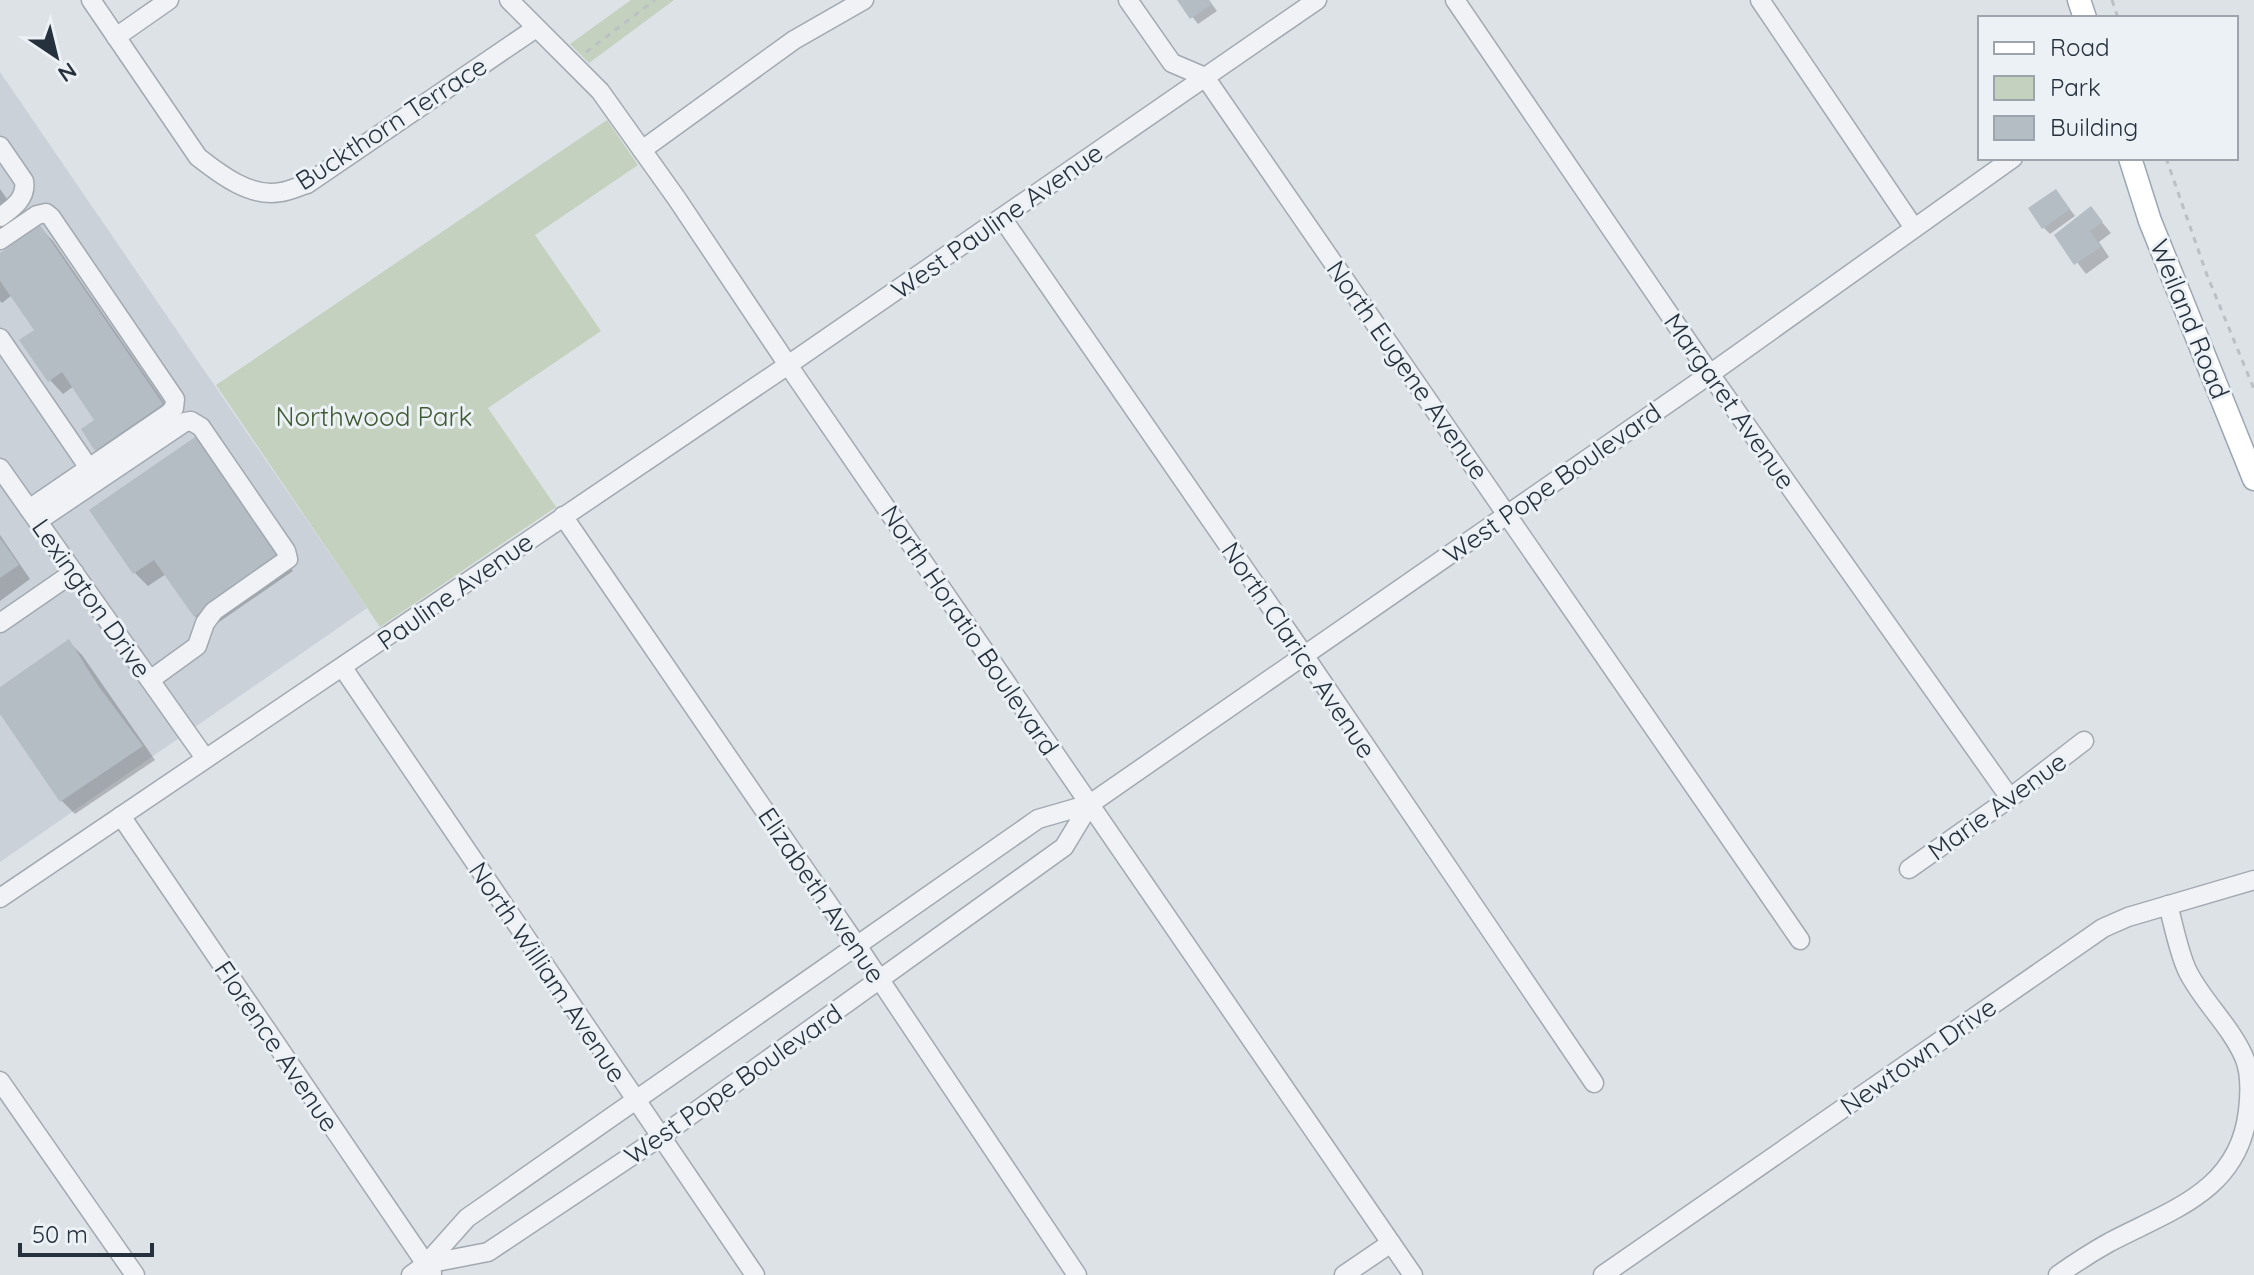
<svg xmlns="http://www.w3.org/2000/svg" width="2254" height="1275" font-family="Quicksand,sans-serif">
	<rect width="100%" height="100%" fill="#dde2e7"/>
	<path fill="#cbd1d9" d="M0,72L367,608L0,862Z"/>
	<g fill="#c4d1be">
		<path d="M631,0H674L589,63L570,44Z"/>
		<path d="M607,120L638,165L535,235L601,331L488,408L556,507L380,627L216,385Z"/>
	</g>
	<g fill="#0003">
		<path d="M1179,0H1209L1217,11L1198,24Z"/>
		<path d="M0,189L19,216L0,229Z"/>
		<path d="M2056,191L2075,216L2050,234L2044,228Z"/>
		<path d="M2091,209L2111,233L2099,242L2109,257L2086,274L2057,236Z"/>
		<path d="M40,228L53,241L175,418L110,463L97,449V420L74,386L63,394L50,380L36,330L12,295L2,303L0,301V255Z"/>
		<path d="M211,451L293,571L209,629L195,616L166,574L148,586L135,573L91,510Z"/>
		<path d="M0,535L30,579L0,601Z"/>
		<path d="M69,642L82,655L155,760L75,814L62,801L0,711V689Z"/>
	</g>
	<g fill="#b4bcc4">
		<path d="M1177,0H1209L1212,4L1190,19Z"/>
		<path d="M2056,189L2070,209L2042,229L2028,208Z"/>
		<path d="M2091,206L2103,222L2090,231L2101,247L2074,265L2054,235Z"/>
		<path d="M40,225L163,404L95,451L81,429L94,420L62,372L48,382L19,340L34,330L0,281V253Z"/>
		<path d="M198,435L282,557L194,617L154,560L133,574L89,510Z"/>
		<path d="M0,538L19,565L0,578Z"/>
		<path d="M69,639L97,684L143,746L60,802L0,714V687Z"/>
	</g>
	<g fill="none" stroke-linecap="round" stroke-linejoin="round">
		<g stroke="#a2a9b1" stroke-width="21">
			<g id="minor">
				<path d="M91,0L198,157C221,175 251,198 281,192C290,191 299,186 307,184L536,28"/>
				<path d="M509,0L600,91L677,199L788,365L1413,1275"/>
				<path d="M1128,0L1172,63L1205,77"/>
				<path d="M1455,0L1710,374L2010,798"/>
				<path d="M1760,0L1914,228"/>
				<path d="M116,37L169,0"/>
				<path d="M1205,77L1800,940"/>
				<path d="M0,146L24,181C27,198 13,208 0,217"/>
				<path d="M642,150L794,40L864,0"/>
				<path d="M1002,218L1304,655L1594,1083"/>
				<path d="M0,240L37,215L46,213L51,217L175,399L174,408L168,414L29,509"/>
				<path d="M0,338L89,468"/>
				<path d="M0,468L205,758"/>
				<path d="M563,516L858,947L1077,1275"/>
				<path d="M38,521L185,422L191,421L201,427L286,551L288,559L214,611L205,623L197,646L150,680"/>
				<path d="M0,623L74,572"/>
				<path d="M343,668L755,1275"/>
				<path d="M121,816L432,1273"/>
				<path d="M1909,869L2010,798L2084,741"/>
				<path d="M0,898L788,365L1317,0"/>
				<path d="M0,1081L135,1275"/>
				<path d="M426,1264L488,1252L660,1137L1064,847L1090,804"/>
				<path d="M411,1275L426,1264L467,1218L1038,819L1090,804L1710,374L2013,158"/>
				<path d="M1344,1275L1391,1243"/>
				<path d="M1603,1275L2103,928L2128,917L2254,880"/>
				<path d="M2058,1275C2075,1263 2092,1252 2110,1242C2171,1210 2239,1191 2248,1111C2250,1094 2251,1073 2244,1057C2230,1025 2202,1001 2187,970C2178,950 2174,926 2168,905"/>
			</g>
		</g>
		<g stroke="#9ca7b3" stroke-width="25">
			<g id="major">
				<path d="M2079,0L2085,18"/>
				<path d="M2130,158L2150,221L2254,479"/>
			</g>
		</g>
		<g stroke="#bbc0c6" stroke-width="3" stroke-dasharray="6 6" stroke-linecap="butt">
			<path d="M2112,0L2118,18"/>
			<path d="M586,52L655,0"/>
			<path d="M2166,158L2207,275L2254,389"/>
		</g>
		<use href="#minor" stroke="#f0f2f6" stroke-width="18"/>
		<use href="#major" stroke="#fff" stroke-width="22"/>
	</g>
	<g text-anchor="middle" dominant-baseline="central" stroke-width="6" stroke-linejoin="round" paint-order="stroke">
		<g font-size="26" fill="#26313e" stroke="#ecf1f5">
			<text transform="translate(391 123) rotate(-33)">Buckthorn Terrace</text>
			<text transform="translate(997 221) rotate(-35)">West Pauline Avenue</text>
			<text transform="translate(2190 319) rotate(68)">Weiland Road</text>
			<text transform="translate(1408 370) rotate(55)">North Eugene Avenue</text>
			<text transform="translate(1730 401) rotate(55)">Margaret Avenue</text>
			<text transform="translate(1552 483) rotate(-35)">West Pope Boulevard</text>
			<text transform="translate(455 591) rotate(-35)">Pauline Avenue</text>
			<text transform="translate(92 598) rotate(55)">Lexington Drive</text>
			<text transform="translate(970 630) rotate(56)">North Horatio Boulevard</text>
			<text transform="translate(1299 650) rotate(56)">North Clarice Avenue</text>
			<text transform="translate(1997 806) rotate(-36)">Marie Avenue</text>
			<text transform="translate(822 895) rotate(56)">Elizabeth Avenue</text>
			<text transform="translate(548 972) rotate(56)">North William Avenue</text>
			<text transform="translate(277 1046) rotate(56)">Florence Avenue</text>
			<text transform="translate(1918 1056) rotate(-35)">Newtown Drive</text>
			<text transform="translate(733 1084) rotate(-35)">West Pope Boulevard</text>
		</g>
		<g font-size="26" fill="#3e5a33" stroke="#ecf1f5">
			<text x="374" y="416">Northwood Park</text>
		</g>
	</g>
	<rect x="1978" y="16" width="260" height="144" fill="#ecf1f5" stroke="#9da4ac" stroke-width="2"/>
	<rect x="1994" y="42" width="40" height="12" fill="#ffffff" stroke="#9da4ac" stroke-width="2"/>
	<text x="2050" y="56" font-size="24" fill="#26313e">Road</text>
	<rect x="1994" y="76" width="40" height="24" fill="#c4d1be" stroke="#9da4ac" stroke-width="2"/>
	<text x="2050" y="96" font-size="24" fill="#26313e">Park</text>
	<rect x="1994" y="116" width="40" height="24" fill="#b4bcc4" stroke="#9da4ac" stroke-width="2"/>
	<text x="2050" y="136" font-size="24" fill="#26313e">Building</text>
	<g transform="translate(56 56) rotate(145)" stroke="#ecf1f5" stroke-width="6" paint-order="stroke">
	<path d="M0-6L14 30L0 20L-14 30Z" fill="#26313e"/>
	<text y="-12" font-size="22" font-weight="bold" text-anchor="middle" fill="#26313e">N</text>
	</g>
	<path d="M20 1243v12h132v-12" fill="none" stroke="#26313e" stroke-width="4"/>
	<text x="32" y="1243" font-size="24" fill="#26313e" stroke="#ecf1f5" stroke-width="6" paint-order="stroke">50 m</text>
</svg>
